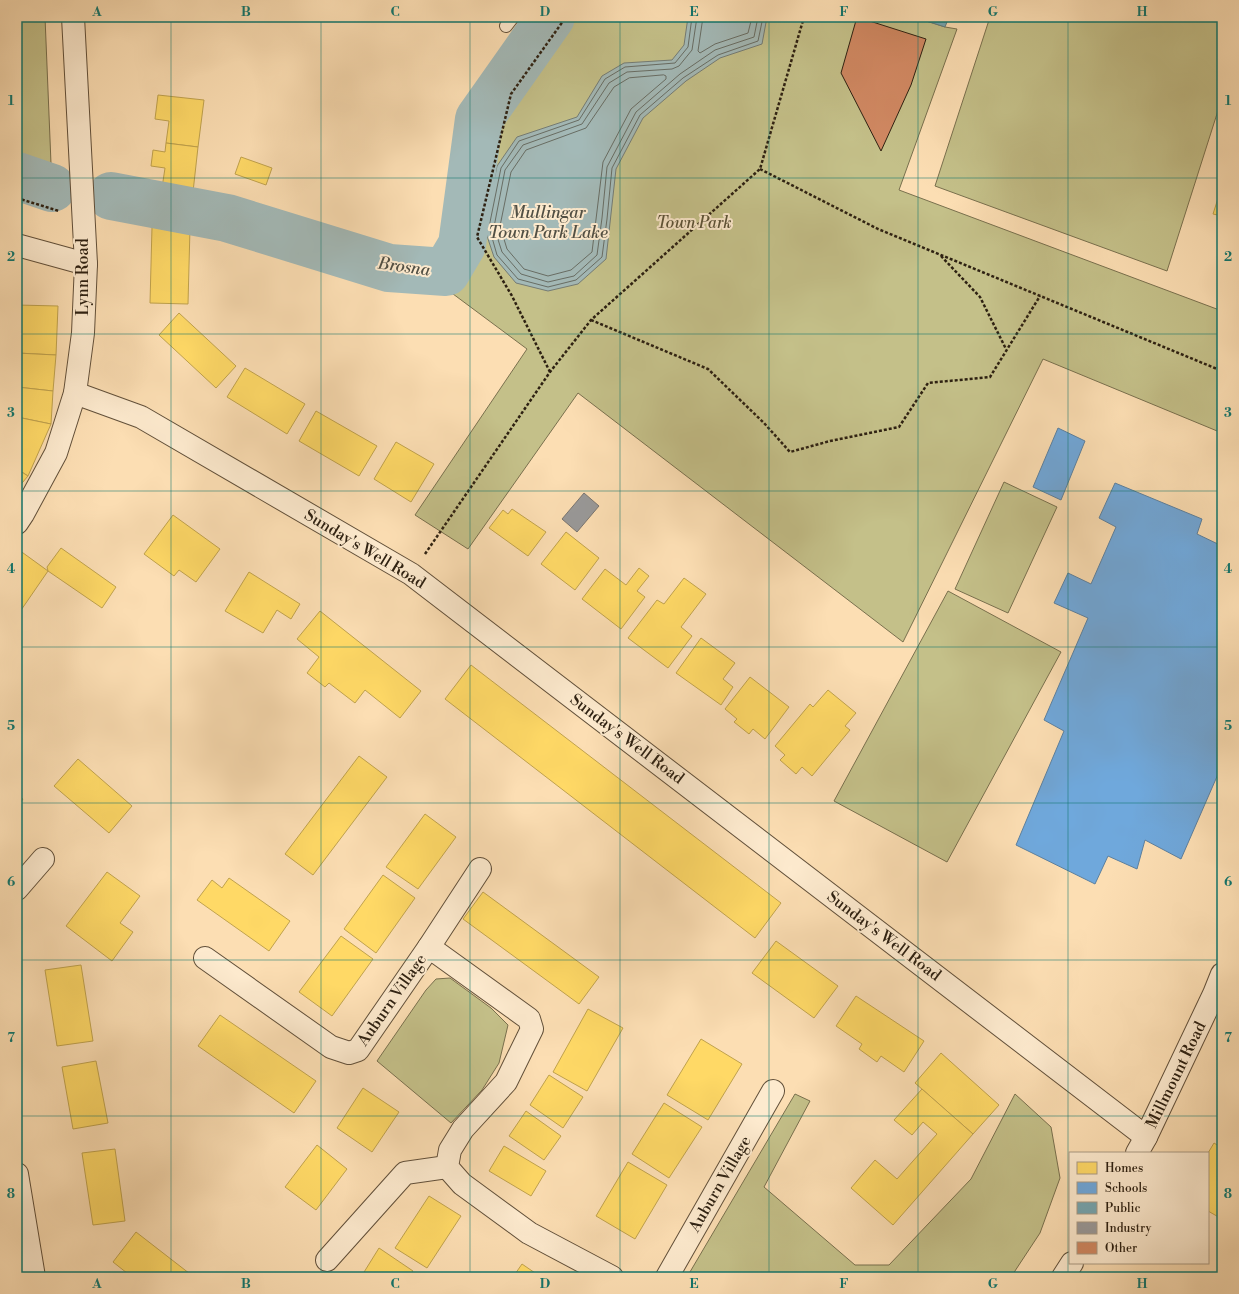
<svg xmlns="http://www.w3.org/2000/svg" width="1239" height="1294" font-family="'Libre Bodoni',serif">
	<rect width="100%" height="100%" fill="#fcdeb3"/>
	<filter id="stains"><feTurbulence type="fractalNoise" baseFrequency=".005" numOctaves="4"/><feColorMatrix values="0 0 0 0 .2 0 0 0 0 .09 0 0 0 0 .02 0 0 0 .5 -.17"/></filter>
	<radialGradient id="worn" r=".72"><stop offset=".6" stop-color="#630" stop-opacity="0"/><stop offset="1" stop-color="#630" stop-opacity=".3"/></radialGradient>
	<g fill="#c4c089" stroke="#79704e">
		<path d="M17,17H45L52,188L17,176Z"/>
		<path d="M561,17H914L945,27L957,29L899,190L1222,311V433L1043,359L903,642L578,393L468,549L415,515L527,349L445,288L470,242L494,114Z"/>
		<path d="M990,17H1222V98L1167,271L935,186Z"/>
		<path d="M1004,482L1057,507L1008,613L955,589Z"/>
		<path d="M948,591L1061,652L947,862L834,801Z"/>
		<path d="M450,978L491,1008L508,1025L499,1063L482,1090L451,1123L377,1061L426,990L436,979Z"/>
		<path d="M795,1094L810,1101L764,1187L855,1265H889L971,1179L1015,1094L1051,1127L1060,1178L1040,1233L1011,1277H687Z"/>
	</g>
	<path fill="#a3b9b7" stroke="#747c75" d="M688,17H767L762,44L720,58L686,81L643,118L616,169L606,259L578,284L548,291L516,283L494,257L484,227L497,166L517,137L577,117L602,76L624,63L672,60L684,45Z"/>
	<g fill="#ffd966" stroke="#c0a24d">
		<path d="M158,95L204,100L198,147L166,143L169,121L155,119Z"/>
		<path d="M166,143L198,147L193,192L162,188L165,168L151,166L153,150L165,152Z"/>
		<path d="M241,157L272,168L266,185L235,174Z"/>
		<path d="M1222,186V216L1213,214Z"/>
		<path d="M152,227L190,228L188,304L150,303Z"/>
		<path d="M17,305L58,306L56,355L17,353Z"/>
		<path d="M179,313L236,366L216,388L159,335Z"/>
		<path d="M17,353L56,355L53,391L17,387Z"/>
		<path d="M245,368L305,404L287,434L227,397Z"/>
		<path d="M17,387L53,391L51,424L17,417Z"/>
		<path d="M316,411L377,446L359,476L299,441Z"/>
		<path d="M17,417L51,424L28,476L17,469Z"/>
		<path d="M396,442L434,464L411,502L374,479Z"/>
		<path d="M17,469L28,476L17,489Z"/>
		<path d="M512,509L546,532L528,556L489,528L503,510L508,514Z"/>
		<path d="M173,515L220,549L196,582L179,570L174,576L144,554Z"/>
		<path d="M566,532L599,558L575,590L541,564Z"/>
		<path d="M61,548L116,587L102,608L48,571L47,567Z"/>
		<path d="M19,550L48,571L17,616V552Z"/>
		<path d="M639,568L649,576L637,591L645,597L621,629L582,599L605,569L626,585Z"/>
		<path d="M249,572L300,604L291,619L277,610L263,633L225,611Z"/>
		<path d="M684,578L706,594L681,627L692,636L668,668L628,638L657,600L664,604Z"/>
		<path d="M320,611L421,691L400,718L365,690L355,703L329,683L325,687L307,673L319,657L297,639Z"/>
		<path d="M701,638L735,663L723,679L733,687L721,705L676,673Z"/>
		<path d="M471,665L781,903L755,938L445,699Z"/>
		<path d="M750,677L789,707L765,739L753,729L749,734L734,722L737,719L725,709Z"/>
		<path d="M828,690L856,713L845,726L850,730L812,776L802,767L796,774L780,760L785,755L775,746L810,704L813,707Z"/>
		<path d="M359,756L387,777L313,875L285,854Z"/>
		<path d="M78,759L132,806L109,833L54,786Z"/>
		<path d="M17,795L23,799L17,807Z"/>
		<path d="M425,814L456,837L418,889L386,867Z"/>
		<path d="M107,872L140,896L120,923L133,932L112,961L66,926Z"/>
		<path d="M383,875L415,898L376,953L344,929Z"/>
		<path d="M229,878L290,921L269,951L197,900L212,880L222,888Z"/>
		<path d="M483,892L599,977L579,1004L463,919Z"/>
		<path d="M341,936L373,959L332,1016L299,992Z"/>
		<path d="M776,941L838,986L814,1018L752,973Z"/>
		<path d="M81,965L93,1041L57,1046L45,970Z"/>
		<path d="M856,996L924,1041L904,1072L881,1056L877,1062L859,1049L862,1044L836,1026Z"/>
		<path d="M588,1009L623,1028L587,1091L553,1072Z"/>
		<path d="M220,1015L316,1081L294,1113L198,1046Z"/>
		<path d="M701,1039L742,1064L708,1120L667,1095Z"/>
		<path d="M941,1053L999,1105L973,1134L915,1083Z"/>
		<path d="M96,1061L108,1123L73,1129L62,1067Z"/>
		<path d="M549,1075L583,1097L563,1128L530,1105Z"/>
		<path d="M363,1088L399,1112L372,1152L337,1128Z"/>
		<path d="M922,1089L973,1134L893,1225L851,1188L875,1160L897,1179L937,1134L923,1122L912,1135L894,1120Z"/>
		<path d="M664,1103L702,1127L669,1178L632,1154Z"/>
		<path d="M526,1111L561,1136L544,1160L509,1136Z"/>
		<path d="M1214,1143L1222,1148V1219L1208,1211V1153Z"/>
		<path d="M317,1145L347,1169L316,1210L285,1187Z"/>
		<path d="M504,1146L546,1171L531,1196L489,1171Z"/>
		<path d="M115,1149L125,1221L93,1225L82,1153Z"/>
		<path d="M628,1162L667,1185L635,1239L596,1216Z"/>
		<path d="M429,1196L461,1216L427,1268L395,1248Z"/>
		<path d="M136,1232L194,1277H132L113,1262Z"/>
		<path d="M379,1248L413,1271L409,1277H361Z"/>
		<path d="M522,1264L541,1277H513Z"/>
	</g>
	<g fill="#6fa8dc" stroke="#5c809f">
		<path d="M1058,428L1085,441L1061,500L1033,487Z"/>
		<path d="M1115,483L1202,519L1197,534L1222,546V765L1181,859L1145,840L1137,869L1108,856L1095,884L1016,845L1064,731L1044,720L1088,618L1054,603L1068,573L1091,584L1116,527L1099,518Z"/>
	</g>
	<path fill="#76a5af" stroke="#607d80" d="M914,17H949L945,27Z"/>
	<path fill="#999" stroke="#797570" d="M584,493L599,506L577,532L562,519Z"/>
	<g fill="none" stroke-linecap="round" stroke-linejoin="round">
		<g stroke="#686d64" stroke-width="1">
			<path d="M692,17L688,47L675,63L625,67L605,79L579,120L519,141L501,168L489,227L497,255L518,279L548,287L576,280L602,257L607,219L612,168L640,115L683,78L718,55L758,41L763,17"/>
			<path d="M697,17L692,50L679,66L672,69L627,72L609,83L582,124L523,145L505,170L494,227L502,252L521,274L548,282L574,276L597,255L602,218L607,167L636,112L680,74L715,50L754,37L758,17"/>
			<path d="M703,17L698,51L700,53L715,44L748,33L752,17"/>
			<path d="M664,75L666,76V79L631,109L603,162L592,252L571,270L548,276L524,269L507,249L500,226L511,172L526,150L586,128L614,87L629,78Z"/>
		</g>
		<g stroke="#a3b9b7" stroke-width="48">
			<path d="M17,176L52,188"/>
			<path d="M111,196L227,218L389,268L446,272L462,245L479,119L551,17"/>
		</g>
	</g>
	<path fill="#d08862" stroke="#2e2112" d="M857,17L926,39L911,85L881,151L841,73Z"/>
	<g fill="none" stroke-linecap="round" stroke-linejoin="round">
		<g stroke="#62503a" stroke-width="14">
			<path id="service" d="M506,26L513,17"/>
		</g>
		<g stroke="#62503a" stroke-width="24">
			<g id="minor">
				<path d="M17,245L86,264"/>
				<path d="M75,393L141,417L411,574L1146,1137"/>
				<path d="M17,889L43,859"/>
				<path d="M429,947L480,869"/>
				<path d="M205,958L331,1047L349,1053L358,1050L429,947L529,1019L532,1029L506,1082L463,1129L450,1150L447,1167L462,1184L529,1233L612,1277"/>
				<path d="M17,1174L34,1277"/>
				<path d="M327,1260L405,1173L447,1167"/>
				<path d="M667,1277L773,1091"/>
			</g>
		</g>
		<g stroke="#62503a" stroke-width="24">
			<g id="tertiary">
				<path d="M17,523L23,514L56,453L75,393L83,333L86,264L73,17"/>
				<path d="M1137,1153L1146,1137L1214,994L1222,974"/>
				<path d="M1063,1277L1072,1263"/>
			</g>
		</g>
		<g stroke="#2e2112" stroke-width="2.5" stroke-dasharray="3 2" stroke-linecap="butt">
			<path d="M760,169L878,229L1222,371"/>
			<path d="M17,198L59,211"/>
			<path d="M941,256L980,297L1006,349"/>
			<path d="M591,320L708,369L764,423L790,452L830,441L899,427L928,383L990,377L1040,296"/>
			<path d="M550,372L512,296L477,237L511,94L566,17"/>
			<path d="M425,554L550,372L591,320L760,169L804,17"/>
		</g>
		<use href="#service" stroke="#fdeace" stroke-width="12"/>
		<use href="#minor" stroke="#fdeace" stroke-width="22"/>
		<use href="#tertiary" stroke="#fdeace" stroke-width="22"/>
	</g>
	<path fill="none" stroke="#0f766e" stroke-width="1" stroke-opacity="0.55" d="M171,17V1277M321,17V1277M470,17V1277M620,17V1277M769,17V1277M918,17V1277M1068,17V1277M17,178H1222M17,334H1222M17,491H1222M17,647H1222M17,803H1222M17,960H1222M17,1116H1222"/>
	<g text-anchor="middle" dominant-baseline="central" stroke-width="4" stroke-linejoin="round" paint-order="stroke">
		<g font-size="16" font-style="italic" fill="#5b5136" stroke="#fdeace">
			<text x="694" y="223">Town Park</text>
		</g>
		<g font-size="16" fill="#2e2112" stroke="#fdeace">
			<text transform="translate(83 277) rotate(-90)">Lynn Road</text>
			<text transform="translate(365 549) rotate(31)">Sunday's Well Road</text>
			<text transform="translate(627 739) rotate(37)">Sunday's Well Road</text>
			<text transform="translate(884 936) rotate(37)">Sunday's Well Road</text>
			<text transform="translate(392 1000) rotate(-55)">Auburn Village</text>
			<text transform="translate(1176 1075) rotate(-64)">Millmount Road</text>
			<text transform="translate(720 1184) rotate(-60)">Auburn Village</text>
		</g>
		<g font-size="17" font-style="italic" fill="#514f44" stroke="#fdeace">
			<text x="548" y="213">Mullingar<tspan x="548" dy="20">Town Park Lake</tspan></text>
			<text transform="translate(404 267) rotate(8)">Brosna</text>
		</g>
	</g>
	<rect width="1239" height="1294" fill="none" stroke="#fcdeb3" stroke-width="44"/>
	<rect x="1069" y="1152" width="140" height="112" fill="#fdeace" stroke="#aa9a83"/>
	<rect x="1077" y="1162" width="20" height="12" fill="#ffd966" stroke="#aa9a83"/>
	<text x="1105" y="1172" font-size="12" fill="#2e2112">Homes</text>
	<rect x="1077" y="1182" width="20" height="12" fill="#6fa8dc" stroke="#aa9a83"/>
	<text x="1105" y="1192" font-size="12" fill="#2e2112">Schools</text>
	<rect x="1077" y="1202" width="20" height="12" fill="#76a5af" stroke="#aa9a83"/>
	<text x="1105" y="1212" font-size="12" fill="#2e2112">Public</text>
	<rect x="1077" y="1222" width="20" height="12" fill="#999999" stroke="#aa9a83"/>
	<text x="1105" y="1232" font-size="12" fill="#2e2112">Industry</text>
	<rect x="1077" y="1242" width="20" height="12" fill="#d08862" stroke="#aa9a83"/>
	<text x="1105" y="1252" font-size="12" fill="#2e2112">Other</text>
	<rect x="22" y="22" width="1195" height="1250" fill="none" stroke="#0f766e" stroke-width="1.5"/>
	<g font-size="13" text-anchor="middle" font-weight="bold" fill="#0f766e">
		<text x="97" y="16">A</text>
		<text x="246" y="16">B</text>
		<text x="395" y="16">C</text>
		<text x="545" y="16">D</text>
		<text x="694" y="16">E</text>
		<text x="844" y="16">F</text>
		<text x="993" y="16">G</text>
		<text x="1142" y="16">H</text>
		<text x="11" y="105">1</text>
		<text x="1228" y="105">1</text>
		<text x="11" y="261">2</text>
		<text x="1228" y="261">2</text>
		<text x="11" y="417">3</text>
		<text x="1228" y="417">3</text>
		<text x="11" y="573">4</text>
		<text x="1228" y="573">4</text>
		<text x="11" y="730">5</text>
		<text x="1228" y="730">5</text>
		<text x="11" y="886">6</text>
		<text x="1228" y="886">6</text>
		<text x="11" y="1042">7</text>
		<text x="1228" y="1042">7</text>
		<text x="11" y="1198">8</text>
		<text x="1228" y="1198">8</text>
		<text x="97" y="1288">A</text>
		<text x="246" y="1288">B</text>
		<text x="395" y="1288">C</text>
		<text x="545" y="1288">D</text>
		<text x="694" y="1288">E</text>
		<text x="844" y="1288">F</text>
		<text x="993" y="1288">G</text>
		<text x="1142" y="1288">H</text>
	</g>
	<rect width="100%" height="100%" filter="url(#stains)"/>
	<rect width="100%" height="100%" fill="url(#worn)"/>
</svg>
